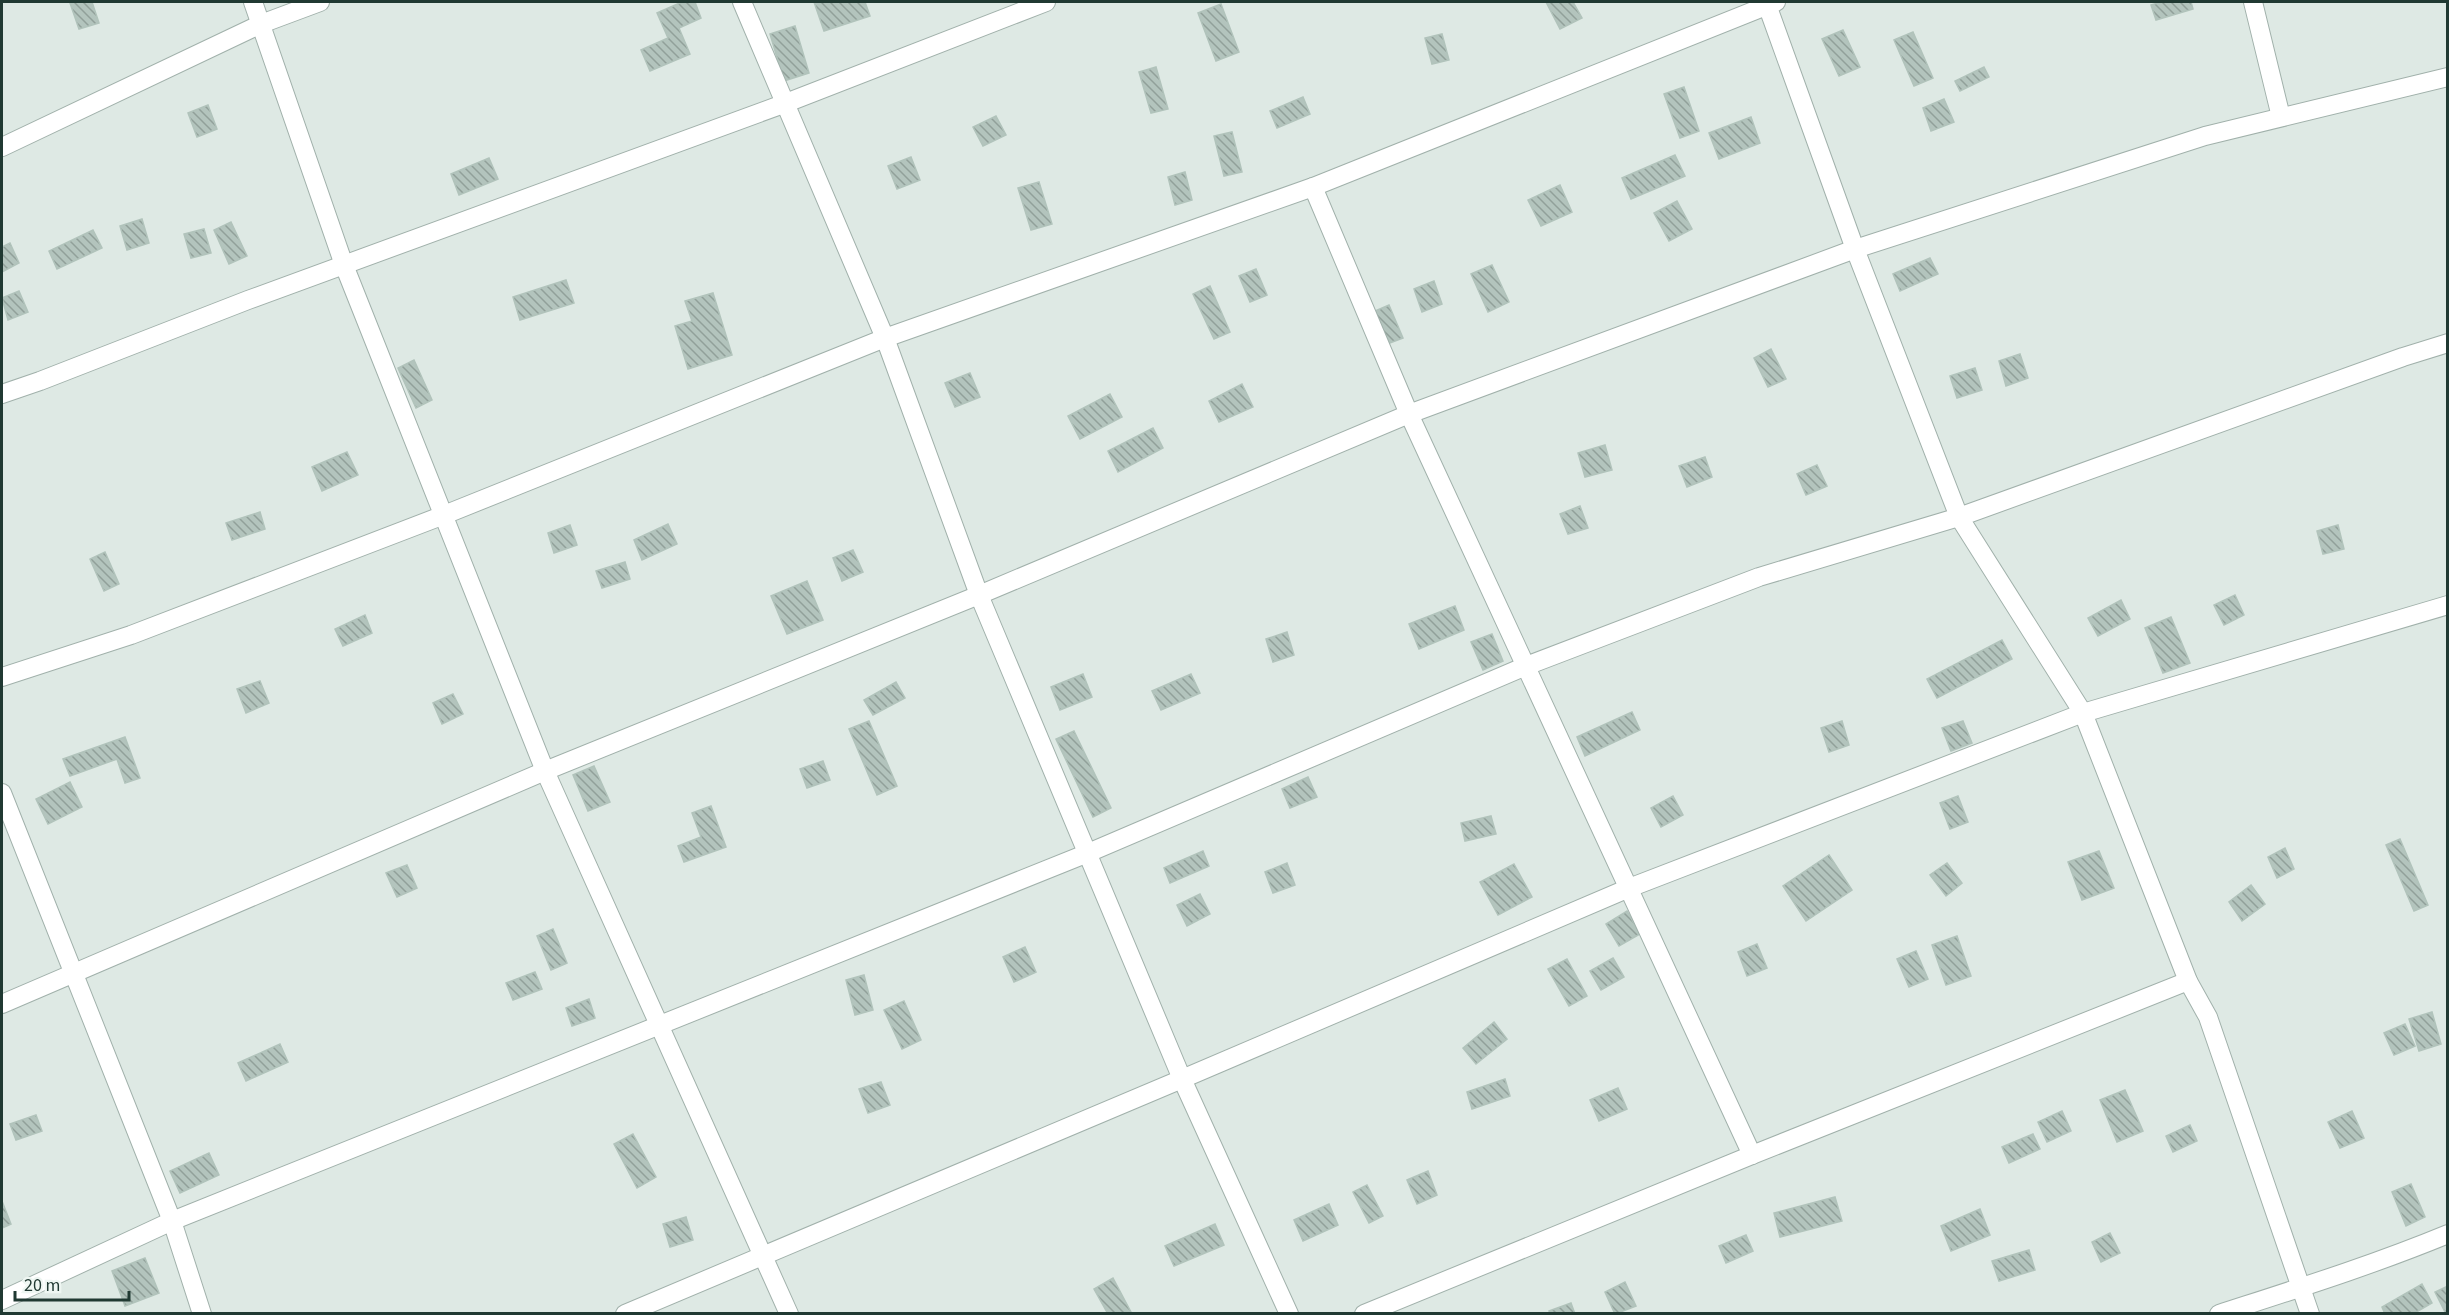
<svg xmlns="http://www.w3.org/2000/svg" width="2449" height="1315" font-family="'Source Sans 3',sans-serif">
	<defs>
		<pattern id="building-back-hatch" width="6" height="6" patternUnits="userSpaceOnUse" patternTransform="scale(1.5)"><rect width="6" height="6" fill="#b3c4bd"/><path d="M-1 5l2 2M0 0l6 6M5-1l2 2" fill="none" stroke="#91a09a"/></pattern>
	</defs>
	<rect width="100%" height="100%" fill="#dee9e4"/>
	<g fill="url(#building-back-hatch)" stroke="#b1c3bb" stroke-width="1.5">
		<path d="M74,2H92L99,23L79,29L70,3Z"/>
		<path d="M682,2H695L701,18L679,28L690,54L650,71L641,50L668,38L657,13Z"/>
		<path d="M814,2H865L870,16L824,31Z"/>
		<path d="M1546,2H1573L1582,18L1560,29Z"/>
		<path d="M2161,2H2191L2193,9L2156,20L2151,5Z"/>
		<path d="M1221,4L1239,52L1216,61L1198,13Z"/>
		<path d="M795,26L809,73L784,81L770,34Z"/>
		<path d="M1843,30L1860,67L1839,76L1822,39Z"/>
		<path d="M1913,32L1933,78L1914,86L1894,40Z"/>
		<path d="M1442,34L1449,60L1432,64L1425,38Z"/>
		<path d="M1156,67L1168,109L1151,113L1139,72Z"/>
		<path d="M1984,67L1989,77L1960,91L1955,81Z"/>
		<path d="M1684,87L1699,131L1680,138L1664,94Z"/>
		<path d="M1303,97L1310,114L1277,128L1270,111Z"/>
		<path d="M1944,99L1954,122L1931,131L1923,108Z"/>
		<path d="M208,105L217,129L197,137L188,113Z"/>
		<path d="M996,116L1006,135L983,146L973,127Z"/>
		<path d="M1751,117L1760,143L1719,159L1709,133Z"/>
		<path d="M1232,132L1242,172L1224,176L1214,136Z"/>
		<path d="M1675,155L1685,176L1631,199L1622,178Z"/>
		<path d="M911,157L920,180L897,189L888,166Z"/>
		<path d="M489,158L498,179L459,195L451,174Z"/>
		<path d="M1185,172L1192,200L1175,205L1168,177Z"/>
		<path d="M1039,182L1052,224L1031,230L1018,188Z"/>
		<path d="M1560,185L1572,212L1541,226L1528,200Z"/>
		<path d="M1677,201L1692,229L1669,241L1654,213Z"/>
		<path d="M142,219L149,243L127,250L120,226Z"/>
		<path d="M231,222L247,256L229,264L214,230Z"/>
		<path d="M204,229L211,253L191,258L184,234Z"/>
		<path d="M93,230L102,248L57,269L49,251Z"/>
		<path d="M10,243L19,263L2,272V247Z"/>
		<path d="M1930,258L1938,274L1900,291L1893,274Z"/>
		<path d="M1492,265L1509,302L1488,312L1471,274Z"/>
		<path d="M1256,269L1267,295L1250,302L1239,276Z"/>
		<path d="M566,280L574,303L520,320L513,297Z"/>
		<path d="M1434,281L1442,304L1422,312L1414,289Z"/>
		<path d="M1210,286L1230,332L1214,339L1193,294Z"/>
		<path d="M19,291L28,312L8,320L2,298Z"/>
		<path d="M713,293L732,355L688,369L675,326L692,321L685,301Z"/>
		<path d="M1389,305L1403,338L1387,344L1373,312Z"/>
		<path d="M1771,349L1786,379L1768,387L1754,358Z"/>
		<path d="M2020,354L2028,378L2006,386L1999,361Z"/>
		<path d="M414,360L432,400L416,408L398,368Z"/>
		<path d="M1975,368L1982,390L1957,398L1950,376Z"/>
		<path d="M970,373L980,397L955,407L945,383Z"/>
		<path d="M1242,384L1253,407L1219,422L1209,401Z"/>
		<path d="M1110,394L1122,417L1080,439L1068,416Z"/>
		<path d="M1153,428L1163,448L1118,472L1108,451Z"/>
		<path d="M1605,445L1612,470L1585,477L1578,453Z"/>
		<path d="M347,452L358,475L322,491L312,467Z"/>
		<path d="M1705,457L1712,477L1687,487L1679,466Z"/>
		<path d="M1817,465L1827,486L1806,495L1797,474Z"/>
		<path d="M1580,506L1588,528L1568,534L1560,514Z"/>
		<path d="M260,512L265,529L232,540L226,523Z"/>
		<path d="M668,524L677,544L642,560L634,540Z"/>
		<path d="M570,525L577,545L554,553L548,533Z"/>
		<path d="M2338,525L2344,549L2323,554L2317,531Z"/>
		<path d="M853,550L863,572L842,581L833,558Z"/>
		<path d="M105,552L119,584L104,591L90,559Z"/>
		<path d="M625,562L630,579L602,588L596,571Z"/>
		<path d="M807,581L823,620L787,634L771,596Z"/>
		<path d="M2235,595L2244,615L2224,625L2214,605Z"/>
		<path d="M2121,600L2130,619L2098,636L2088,618Z"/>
		<path d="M1455,606L1464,630L1419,649L1409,624Z"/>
		<path d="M365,615L372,633L343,646L335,629Z"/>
		<path d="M2171,617L2190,663L2163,673L2145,628Z"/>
		<path d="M1287,632L1294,655L1273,662L1266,639Z"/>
		<path d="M1492,634L1503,661L1483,670L1471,642Z"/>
		<path d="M2002,640L2012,659L1937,698L1927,679Z"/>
		<path d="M1083,674L1092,697L1060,710L1051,687Z"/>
		<path d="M1191,674L1200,693L1161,710L1152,691Z"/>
		<path d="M260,681L269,703L246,713L237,689Z"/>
		<path d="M896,682L905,698L873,715L864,700Z"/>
		<path d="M453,694L463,714L442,724L433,703Z"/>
		<path d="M1632,712L1640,730L1585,756L1577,737Z"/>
		<path d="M869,721L897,786L877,795L849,729Z"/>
		<path d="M1842,721L1849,745L1829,752L1821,728Z"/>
		<path d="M1963,721L1972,743L1951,751L1942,728Z"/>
		<path d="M1074,731L1111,808L1093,817L1056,739Z"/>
		<path d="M125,737L140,778L125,783L117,759L70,776L63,759Z"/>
		<path d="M823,761L830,780L807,788L800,769Z"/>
		<path d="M594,766L610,802L588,811L573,775Z"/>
		<path d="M1308,777L1317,797L1290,808L1282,789Z"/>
		<path d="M70,782L82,807L48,824L36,799Z"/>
		<path d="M1673,796L1683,815L1661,827L1651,808Z"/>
		<path d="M1958,796L1968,822L1950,829L1940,803Z"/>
		<path d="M711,806L726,847L684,862L678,846L701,837L692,813Z"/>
		<path d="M1491,816L1496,834L1465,841L1461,823Z"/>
		<path d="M2400,839L2428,905L2414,911L2386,845Z"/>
		<path d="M2285,848L2294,869L2277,878L2268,857Z"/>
		<path d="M1203,851L1209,866L1170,883L1164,868Z"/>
		<path d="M2099,851L2114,888L2082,900L2068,862Z"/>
		<path d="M1829,855L1852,890L1806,921L1783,886Z"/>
		<path d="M1287,863L1295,885L1273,893L1265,872Z"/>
		<path d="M1947,863L1962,883L1946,896L1930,875Z"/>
		<path d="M1514,864L1532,897L1498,915L1480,882Z"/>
		<path d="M407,865L417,888L397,897L386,873Z"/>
		<path d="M2251,885L2265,904L2242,921L2229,902Z"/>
		<path d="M1200,894L1210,914L1187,926L1177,905Z"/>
		<path d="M1627,911L1640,934L1619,946L1606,924Z"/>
		<path d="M553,929L567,963L551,970L537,936Z"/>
		<path d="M1957,936L1971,976L1946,985L1932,945Z"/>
		<path d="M1757,944L1767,968L1747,976L1738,952Z"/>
		<path d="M1025,947L1036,972L1014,982L1003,957Z"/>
		<path d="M1916,951L1928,979L1909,987L1897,959Z"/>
		<path d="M1613,958L1624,977L1601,990L1590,971Z"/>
		<path d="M1567,959L1587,996L1569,1006L1548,969Z"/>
		<path d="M535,972L542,989L513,1000L506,983Z"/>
		<path d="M864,975L873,1010L855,1015L846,980Z"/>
		<path d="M589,999L595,1018L572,1026L566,1008Z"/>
		<path d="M904,1001L921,1040L902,1049L884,1010Z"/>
		<path d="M2432,1012L2441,1044L2419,1051L2409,1019Z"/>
		<path d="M1494,1022L1507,1039L1476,1064L1463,1048Z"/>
		<path d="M2405,1024L2415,1046L2394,1055L2384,1033Z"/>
		<path d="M280,1044L288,1062L246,1081L238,1063Z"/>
		<path d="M1505,1079L1510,1096L1472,1109L1467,1092Z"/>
		<path d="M881,1082L890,1105L868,1113L859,1089Z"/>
		<path d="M1618,1088L1627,1109L1599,1121L1590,1100Z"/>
		<path d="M2125,1090L2143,1131L2117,1142L2100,1100Z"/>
		<path d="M2062,1111L2071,1131L2047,1142L2038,1122Z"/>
		<path d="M2352,1111L2364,1138L2340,1148L2328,1122Z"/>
		<path d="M36,1115L42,1131L16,1140L10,1124Z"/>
		<path d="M2190,1125L2197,1141L2173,1152L2166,1136Z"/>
		<path d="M633,1134L656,1177L637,1188L614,1144Z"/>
		<path d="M2033,1134L2040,1149L2009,1163L2002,1147Z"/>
		<path d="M209,1153L219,1175L180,1193L170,1171Z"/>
		<path d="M1428,1171L1437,1195L1417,1204L1407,1180Z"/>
		<path d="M2411,1184L2425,1217L2406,1226L2392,1192Z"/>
		<path d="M1367,1185L1383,1216L1369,1223L1353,1192Z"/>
		<path d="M1835,1197L1842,1221L1780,1237L1774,1213Z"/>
		<path d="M2,1201L11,1224L2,1228Z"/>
		<path d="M1329,1204L1338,1225L1303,1241L1294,1220Z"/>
		<path d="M1980,1209L1990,1235L1951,1251L1941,1226Z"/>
		<path d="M686,1217L693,1240L670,1247L663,1224Z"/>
		<path d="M1215,1224L1224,1245L1174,1266L1165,1246Z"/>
		<path d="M2110,1233L2120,1253L2101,1262L2092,1242Z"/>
		<path d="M1746,1235L1753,1251L1726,1263L1719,1246Z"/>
		<path d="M2029,1250L2035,1270L1999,1281L1992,1261Z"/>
		<path d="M145,1258L159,1293L125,1306L112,1271Z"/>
		<path d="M1113,1278L1132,1314H1108L1094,1289Z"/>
		<path d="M1625,1282L1636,1306L1615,1314L1605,1292Z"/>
		<path d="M2422,1284L2432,1303L2413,1314H2385L2382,1307Z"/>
		<path d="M2448,1286V1314H2446L2435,1292Z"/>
		<path d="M1571,1303L1575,1314H1550L1549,1311Z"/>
	</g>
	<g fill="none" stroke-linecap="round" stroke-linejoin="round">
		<g stroke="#a1b1ab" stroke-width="20">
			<g id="minor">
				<path d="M253,2L344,265L545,771L789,1314"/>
				<path d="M742,2L885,338L979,595L1182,1079L1289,1314"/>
				<path d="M1766,2L1855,249L1959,517L2083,713L2188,981L2208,1017L2310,1314"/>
				<path d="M2253,2L2281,117"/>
				<path d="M2,147L261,24L320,2"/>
				<path d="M1313,187L1409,414L1752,1155"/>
				<path d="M2,394L40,381L248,300L786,103L1046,2"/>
				<path d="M2,677L131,635L444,515L885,338L1313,187L1776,2"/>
				<path d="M2,793L172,1221L202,1314"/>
				<path d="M2,1004L545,771L979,595L1409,414L1855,249L2205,136L2448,77"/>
				<path d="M2,1300L172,1221L1088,853L1526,666L1759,577L1959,517L2403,357L2448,343"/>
				<path d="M625,1314L1182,1079L1629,888L2083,713L2448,605"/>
				<path d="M1364,1314L1752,1155L2188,981"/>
				<path d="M2219,1314C2296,1289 2373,1265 2448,1234"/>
			</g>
		</g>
		<use href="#minor" stroke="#fff" stroke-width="18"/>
	</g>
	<rect width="2449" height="1315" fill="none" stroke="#203932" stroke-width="6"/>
	<path d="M15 1291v9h114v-9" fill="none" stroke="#203932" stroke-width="3"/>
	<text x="24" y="1291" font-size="18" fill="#203932" stroke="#eef6f2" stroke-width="4.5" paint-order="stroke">20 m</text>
</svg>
